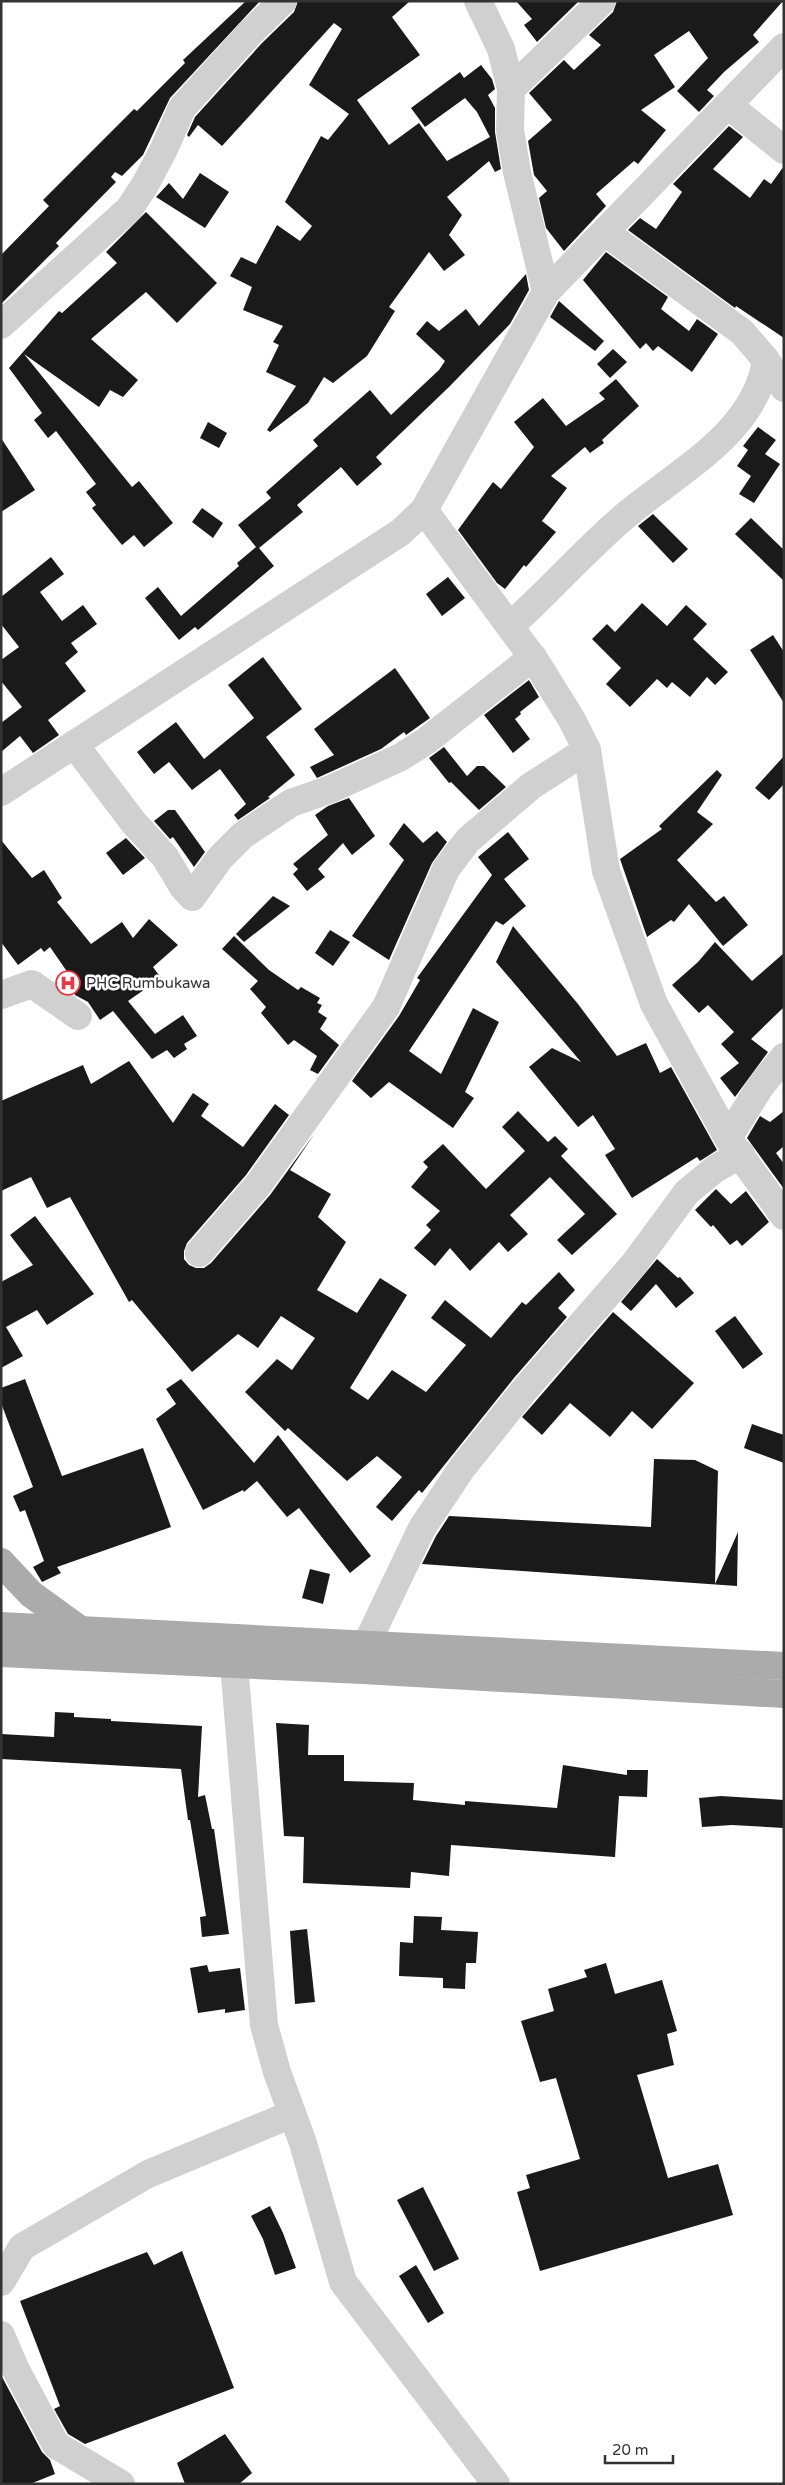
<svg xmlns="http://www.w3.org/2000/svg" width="785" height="2485" font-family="'Varela Round',sans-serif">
	<rect width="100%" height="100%" fill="#fff"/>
	<g fill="#1a1a1a">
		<path d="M246,1H260L170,98L143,155L122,176L115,172L111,177L116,182L56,243L59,246L1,304V255L49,206L43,200L134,109L137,111L185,63L183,60Z"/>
		<path d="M298,1H410L392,17L420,55L357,100L389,145L419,123L447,161L490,137L477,112L465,98L425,127L411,108L460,72L464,78L481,65L492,79L495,89L488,95L495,108V132L501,169L495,172L489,161L447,197L462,215L449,235L465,255L444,271L429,252L389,307L395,311L367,356L333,383L324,377L308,403L270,432L267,430L296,386L266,372L279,345L273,342L283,326L243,310L252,287L230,276L241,257L256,264L277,225L300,241L312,226L285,202L321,136L328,140L349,114L309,85L342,29L334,23L222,146L198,125L189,137L187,135L195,117L262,43L294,12Z"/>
		<path d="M516,1H579L537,42L524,25L532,19Z"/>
		<path d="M617,1H783L753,35L759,42L724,72L707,90L714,96L699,112L677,91L708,58L689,31L654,55L675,87L641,110L666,130L638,164L634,161L596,194L606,206L564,251L546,228L539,198L547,191L534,175L528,141L552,120L529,93L564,60L574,70L601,45L589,35L613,12Z"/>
		<path d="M729,126L743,137L713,169L750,198L764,179L771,184L784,166V338L736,306L735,308L628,230L640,218L656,229L682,192L673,184Z"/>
		<path d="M200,173L229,192L205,228L156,197L169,183L183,199Z"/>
		<path d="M146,212L217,283L177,323L146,292L91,339L138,380L123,397L110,390L99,407L24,354L132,487L139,481L173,523L144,547L134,535L122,545L92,508L96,505L86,492L96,484L56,431L48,438L34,420L42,413L9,368L59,311L62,313L117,263L106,252Z"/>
		<path d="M606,252L668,297L661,309L689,331L697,319L718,334L692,372L658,346L653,351L646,343L640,349L583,280Z"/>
		<path d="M526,274L529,290L510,324L450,386L376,457L382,464L357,486L341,467L297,505L303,512L259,548L274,566L198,630L195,627L179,640L145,598L158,587L181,616L239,566L237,563L256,547L238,525L271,498L266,492L318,446L313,440L370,390L391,415L439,370L445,361L416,334L427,321L439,331L466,309L479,326Z"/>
		<path d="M559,301L604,341L595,351L550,317Z"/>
		<path d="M613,349L627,362L610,378L597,364Z"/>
		<path d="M616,379L639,406L602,440L604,443L590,453L585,447L551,476L567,488L542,521L556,532L526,567L524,565L505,589L497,583L458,530L493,482L501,489L534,447L514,422L543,398L566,426L605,399L599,393Z"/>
		<path d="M208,422L227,433L219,448L200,438Z"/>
		<path d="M758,427L776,440L765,454L780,464L754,503L739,494L751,476L737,466L748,450L743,446Z"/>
		<path d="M1,438L35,490L1,512Z"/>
		<path d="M202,508L223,523L213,538L192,522Z"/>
		<path d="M653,514L688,549L673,563L638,526Z"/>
		<path d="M751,518L784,550V581L735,534Z"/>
		<path d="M51,557L64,574L40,592L62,621L83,605L97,624L71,643L78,652L65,663L86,691L48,720L59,735L33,753L20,736L1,752V723L22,707L1,681V660L19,647L1,624V597Z"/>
		<path d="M448,577L465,598L442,616L426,594Z"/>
		<path d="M642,603L667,626L686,605L707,624L693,639L728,672L715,685L707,677L690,697L672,682L667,688L657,679L630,707L606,684L621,668L592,639L607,624L615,632Z"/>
		<path d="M773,635L784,652V703L750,650Z"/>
		<path d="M263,657L302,709L266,737L295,775L268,797L270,798L238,820L234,815L246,804L220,769L192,790L169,762L154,774L137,752L176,722L204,759L254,718L228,685Z"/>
		<path d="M395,668L430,718L406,735L404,732L381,749L317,778L310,767L334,755L314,729Z"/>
		<path d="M529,680L539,697L520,712L521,714L515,719L530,739L513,753L484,715Z"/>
		<path d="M444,747L467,776L477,766H484L506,787L479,810L451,782L449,783L429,758Z"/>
		<path d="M784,756V784L769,800L755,788Z"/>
		<path d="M717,770L722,775L697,812L713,824L677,860L716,902L724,896L748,925L723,946L689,904L674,922L671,920L647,937L620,859L662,829L659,826Z"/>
		<path d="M349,798L375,836L352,855L343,843L318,869L325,877L307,891L293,874L298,869L293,864L328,835L315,815L328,806Z"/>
		<path d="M168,810H175L205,852L194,867L173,837L170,839L154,821Z"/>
		<path d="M404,823L423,843L437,831L447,842L432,863L389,960L352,936L404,860L389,844Z"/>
		<path d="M508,832L529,859L504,879L526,906L503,925L496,921L409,1051L441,1074L473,1008L499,1022L465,1092L474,1098L453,1128L389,1082L371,1098L352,1081L399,1016L420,980L417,978L492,875L478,857Z"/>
		<path d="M126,838L145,858L123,875L106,853Z"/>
		<path d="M1,840L32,878L44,870L62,898L57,902L91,944L122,922L133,938L149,919L178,945L153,967L161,978L128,1001L155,1034L183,1015L197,1036L184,1044L187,1049L174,1058L167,1050L152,1059L113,1011L100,1020L88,1002L75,995L72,990L77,986L50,947L44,952L41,948L18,965L1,942Z"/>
		<path d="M273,896L290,906L244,942L236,934Z"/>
		<path d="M513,926L578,1004L617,1056L646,1043L660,1073L671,1067L717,1150L700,1161L697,1157L632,1198L605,1155L615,1149L593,1115L578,1127L529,1067L552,1048L581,1062L496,962Z"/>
		<path d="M330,930L350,942L333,966L315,953Z"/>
		<path d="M234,936L269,970L298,990L301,987L320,998L317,1003L322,1005L318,1012L327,1018L320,1029L339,1045L318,1074L310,1070L317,1056L294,1040L288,1045L261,1013L266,1007L250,989L258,981L222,949Z"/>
		<path d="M715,942L752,981L784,953V1007L751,1039L768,1052L735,1097L720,1078L739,1063L721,1044L734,1032L708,1005L699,1013L672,985L698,962Z"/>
		<path d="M129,1061L173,1123L193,1093L209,1104L201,1116L243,1147L275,1104L289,1115L246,1175L187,1243L184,1251V1259L189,1265L196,1268H204L211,1263L270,1195L315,1133L290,1170L331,1194L318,1217L346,1242L317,1290L357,1313L380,1278L407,1295L350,1388L368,1400L392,1370L426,1392L466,1345L431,1318L445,1300L491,1338L522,1302L526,1305L559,1272L575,1290L558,1308L567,1317L514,1378L422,1493L419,1490L392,1521L376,1507L402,1477L377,1456L347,1481L288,1428L285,1431L245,1392L277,1359L292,1370L315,1338L281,1316L258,1348L238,1334L192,1372L132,1300L129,1302L70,1197L47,1208L31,1177L1,1191V1101L83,1065L91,1084Z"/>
		<path d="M518,1111L548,1142L555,1136L568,1149L561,1156L617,1214L572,1255L557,1240L585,1214L550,1177L510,1215L528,1234L508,1252L499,1242L470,1271L450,1248L435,1266L414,1248L431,1230L426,1225L440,1211L411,1187L428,1167L423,1162L443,1144L486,1189L525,1151L502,1127Z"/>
		<path d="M784,1111V1146L776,1153L784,1164V1189L747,1138L760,1116L770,1122Z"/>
		<path d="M716,1189L731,1204L746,1191L769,1222L742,1246L737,1240L730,1245L713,1225L711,1227L695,1210Z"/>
		<path d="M35,1216L94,1294L47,1325L37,1310L6,1327L23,1356L1,1368V1282L33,1265L10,1235Z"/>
		<path d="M657,1259L678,1278L680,1277L694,1293L676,1308L656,1284L631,1311L621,1302Z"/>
		<path d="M613,1312L694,1383L652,1429L632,1411L610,1437L570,1403L542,1435L522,1417Z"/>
		<path d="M735,1316L763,1354L743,1369L715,1331Z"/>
		<path d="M25,1379L62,1476L143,1448L171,1527L57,1567L61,1573L42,1582L33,1567L44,1561L25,1510L20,1512L13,1496L33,1487L1,1403V1388Z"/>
		<path d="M181,1379L254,1463L278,1435L371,1556L350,1573L299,1508L287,1517L257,1481L244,1492L243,1490L203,1510L156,1419L176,1404L166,1389Z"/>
		<path d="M752,1424L784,1435V1463L744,1448Z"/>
		<path d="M654,1459L695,1460L718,1471L715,1584L738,1532L737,1586L422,1564L436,1536L449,1516L651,1527Z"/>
		<path d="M310,1569L330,1574L323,1604L302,1598Z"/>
		<path d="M55,1712L74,1713V1717L111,1719V1721L202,1726L198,1797L205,1795L212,1829H214L229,1934L202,1937L200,1917L206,1916L190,1820H188L181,1769L1,1759V1734L54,1737Z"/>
		<path d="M276,1723L309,1725L308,1755H344V1781L414,1783L413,1800L465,1805V1801L557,1808L563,1765L627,1775V1770H648L647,1797L619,1796L615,1857L451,1845L449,1876L411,1872L410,1888L303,1883L304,1837L284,1836Z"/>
		<path d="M721,1796L784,1800V1828L732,1825L702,1827L699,1798Z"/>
		<path d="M414,1916L442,1917L441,1930L478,1932L476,1963H466L465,1989L443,1988V1978L399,1976L400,1942L413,1943Z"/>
		<path d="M307,1929L315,2002L295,2004L290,1931Z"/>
		<path d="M606,1963L615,1994L662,1980L677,2031L667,2034L674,2065L637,2075L668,2178L718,2164L733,2215L540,2271L517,2192L530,2188L526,2175L580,2159L556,2078L540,2082L521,2021L554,2011L548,1989L587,1977L584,1970Z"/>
		<path d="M207,1965L209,1972L240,1968L245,2010L225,2013V2009L198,2013L190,1968Z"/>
		<path d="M423,2187L459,2259L434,2271L397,2200Z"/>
		<path d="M270,2206L283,2233L296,2268L275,2275L263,2239L251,2216Z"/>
		<path d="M182,2251L234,2388L85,2444L68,2434L54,2409L60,2406L20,2301L147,2252L154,2265Z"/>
		<path d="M416,2265L444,2313L428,2323L399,2276Z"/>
		<path d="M1,2375L42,2452L50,2460L55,2474L30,2484H1Z"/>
		<path d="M225,2434L252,2473L239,2484H185L177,2463Z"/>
	</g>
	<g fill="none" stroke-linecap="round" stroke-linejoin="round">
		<g stroke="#d0d0d0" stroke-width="28">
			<path d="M478,1L501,49L511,89L510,130L517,172L546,292"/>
			<path d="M511,89L602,1"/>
			<path d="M728,105L784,150"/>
			<path d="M606,233L742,332L766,360L784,388"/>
			<path d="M1,325L129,209L145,185L164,149L182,108L251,32L283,1"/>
			<path d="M424,510L536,662L572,720L587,750L606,871L654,1004L729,1140L784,1216"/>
			<path d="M510,626C551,590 589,545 631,511C681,470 756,431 766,360"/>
			<path d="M74,744L134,823L165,857L183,887L192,897L220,858L243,835L291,803L331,789L401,757L426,741L533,657"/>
			<path d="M1,792L401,532L424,510L546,292L784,47"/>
			<path d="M1,995L32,984L78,1016"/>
			<path d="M728,1138L760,1087L784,1057"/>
			<path d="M199,1253L258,1185L386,1007L446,869L468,840L531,786L587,750"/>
			<path d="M367,1643L422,1528L462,1468L526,1388L634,1264L687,1192L715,1169L741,1154"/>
			<path d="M234,1664L264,2025L277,2072L303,2143L343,2282L496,2484"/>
			<path d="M1,2282L22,2247L148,2174L292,2114"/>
			<path d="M1,2335L15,2368L56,2445L121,2484"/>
		</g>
		<g stroke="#ababab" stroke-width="28">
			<path d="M1,1562L31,1594L82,1631"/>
			<path d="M1,1626L784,1666"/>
			<path d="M1,1653L363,1670L784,1694"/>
		</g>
	</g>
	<defs>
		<g id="hospital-ring" transform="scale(1.25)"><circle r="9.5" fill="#fff" stroke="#e63946" stroke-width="1.5"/><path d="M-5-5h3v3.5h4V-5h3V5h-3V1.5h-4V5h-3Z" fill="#e63946"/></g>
	</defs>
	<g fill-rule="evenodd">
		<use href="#hospital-ring" x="68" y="983"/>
	</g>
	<g text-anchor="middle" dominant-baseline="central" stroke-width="5" stroke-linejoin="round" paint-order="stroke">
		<g font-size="15" fill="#333" stroke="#fff" text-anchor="start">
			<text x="86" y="983">PHC Rumbukawa</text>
		</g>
	</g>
	<rect width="785" height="2485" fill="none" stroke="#333333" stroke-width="5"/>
	<path d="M605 2455v8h68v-8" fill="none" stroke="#333333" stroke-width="2.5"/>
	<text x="612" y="2455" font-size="15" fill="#333333" stroke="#ffffff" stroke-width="4" paint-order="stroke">20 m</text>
</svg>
